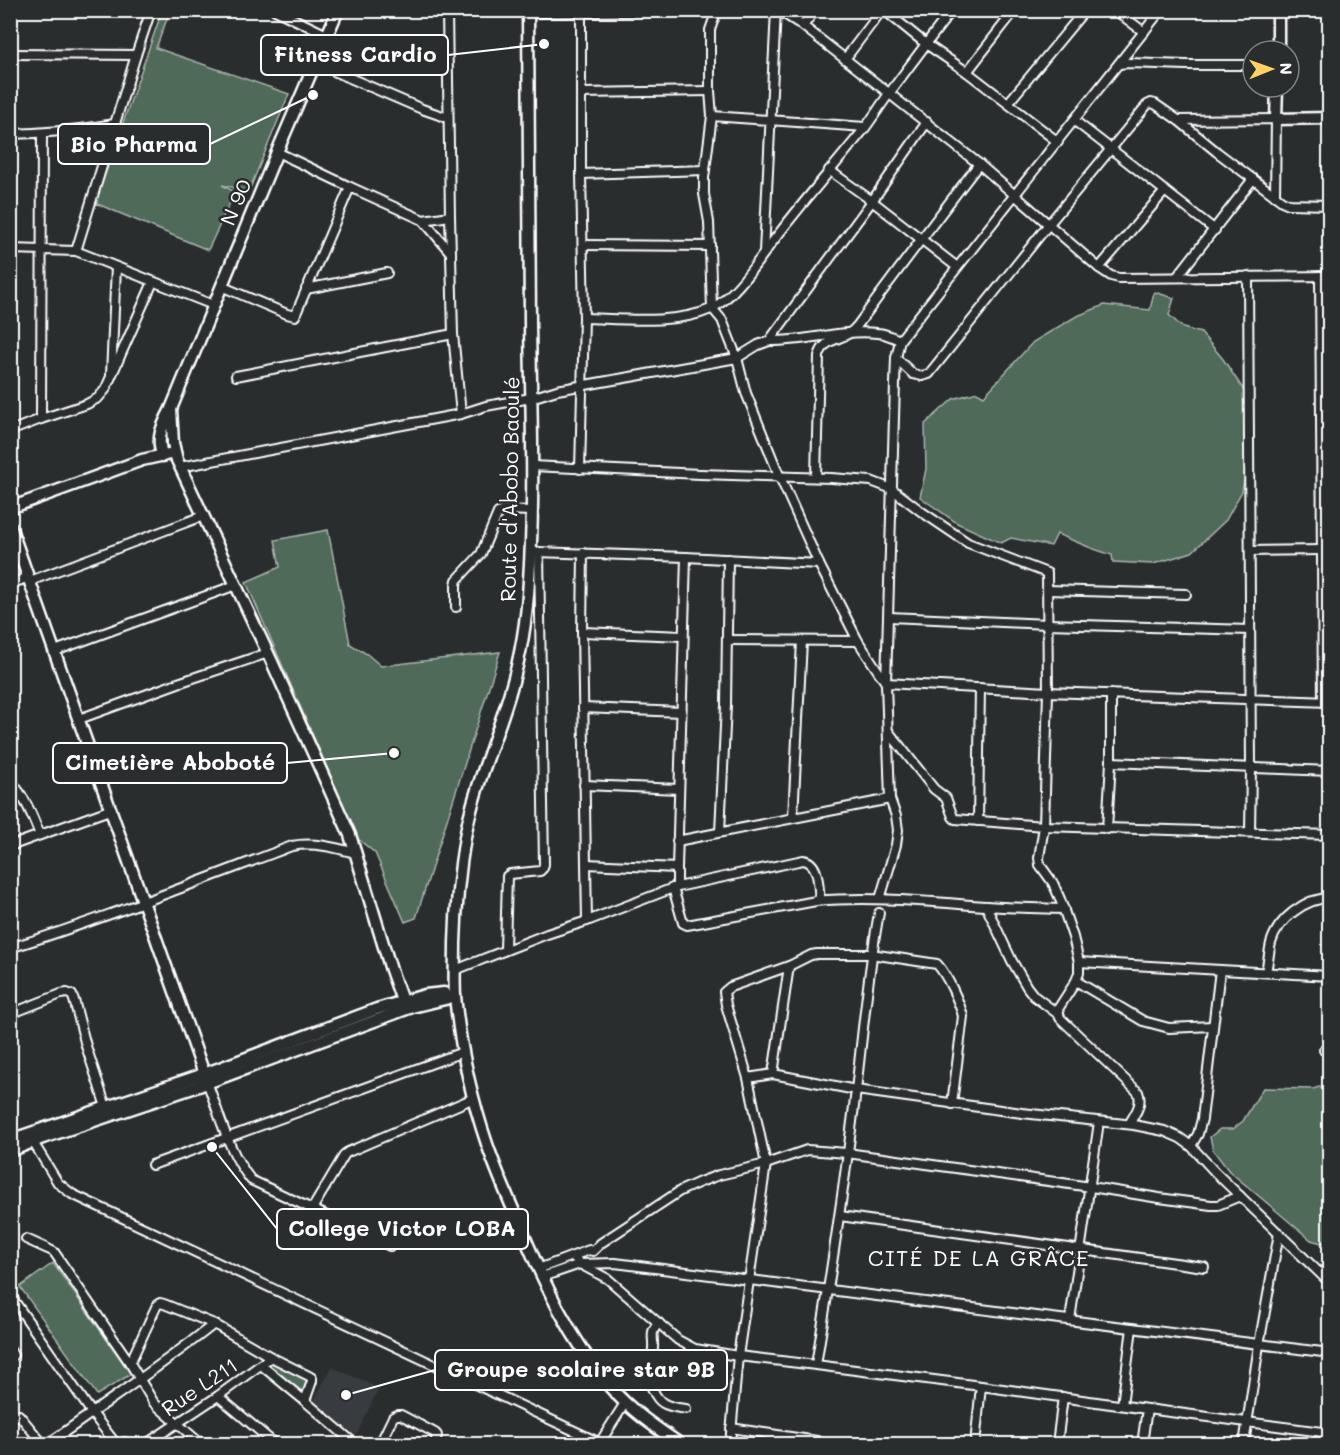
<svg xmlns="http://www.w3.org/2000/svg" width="1340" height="1455" font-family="Mali,sans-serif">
	<rect width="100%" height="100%" fill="#2a2d2e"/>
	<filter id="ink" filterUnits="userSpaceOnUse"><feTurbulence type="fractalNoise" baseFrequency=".0167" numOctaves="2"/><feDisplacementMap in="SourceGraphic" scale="12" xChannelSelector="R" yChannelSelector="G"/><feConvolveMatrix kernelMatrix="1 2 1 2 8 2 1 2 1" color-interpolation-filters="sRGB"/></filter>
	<g filter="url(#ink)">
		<path fill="#393a41" d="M332,1367L379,1388L356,1436L313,1402Z"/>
		<g fill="#506a58" stroke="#a8b4ac" stroke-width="1.5">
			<path d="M162,11H170L156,48L289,94L249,191L222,185L235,192L208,250L95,203Z"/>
			<path d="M1154,292L1174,298L1169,315L1183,328L1201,333L1223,359L1243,389L1253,436L1242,491L1226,520L1192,552L1153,564L1113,562L1112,555L1091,548L1057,534L1051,546L1011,538L1001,543L957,523L920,497L926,469L925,424L953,399L977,392L984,396L1033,342L1075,317L1104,305L1150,310Z"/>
			<path d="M328,530L350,644L367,654L381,666L500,652L416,918L405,922L375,853L358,839L246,582L280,567L275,540Z"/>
			<path d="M1329,1084H1330L1329,1245L1311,1240L1229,1171L1213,1150L1210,1137L1220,1129H1233L1243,1121L1263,1088L1313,1089Z"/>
			<path d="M53,1263L131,1374L97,1395L20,1287Z"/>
			<path d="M273,1360L309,1377L305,1389L299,1391L265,1366Z"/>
		</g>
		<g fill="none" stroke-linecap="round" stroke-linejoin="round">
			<g stroke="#fff" stroke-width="12">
				<g id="street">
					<path d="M275,10L327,35"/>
					<path d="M447,10L450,216L453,334L461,414"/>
					<path d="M717,10L710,30V91L712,116L704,178V194L709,222L712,308L722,320L737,358L746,393L779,475L819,564L858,641L886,683L1048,692L1330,702"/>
					<path d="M719,10L781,12L803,26L979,164L1099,268L1111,276L1119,278L1330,276"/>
					<path d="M884,10L926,44L967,72L1058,142"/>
					<path d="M1115,10L1144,32"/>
					<path d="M528,13L715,10"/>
					<path d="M803,26L815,10"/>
					<path d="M10,54L136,55"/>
					<path d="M845,59L882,10"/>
					<path d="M315,63L422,109L448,118"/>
					<path d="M1119,64L1129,63L1186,65H1253"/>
					<path d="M967,72L1015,10"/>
					<path d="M581,93L710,91"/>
					<path d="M1008,103L1085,10"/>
					<path d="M712,116L865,127"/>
					<path d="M1178,120L1276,119L1275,196"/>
					<path d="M1075,121L1215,230"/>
					<path d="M10,134C46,133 80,130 115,124"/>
					<path d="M277,152L350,187L423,220L451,253"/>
					<path d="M829,170L872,201L957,267"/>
					<path d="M581,174L705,170"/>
					<path d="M423,220L450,216"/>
					<path d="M583,245L710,246"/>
					<path d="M10,249L76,251L213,305"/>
					<path d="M76,251L136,55L151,10"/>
					<path d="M764,252L776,10"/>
					<path d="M1099,268L1165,191"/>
					<path d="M1248,276L1251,768L1250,832"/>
					<path d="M1320,276L1323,702"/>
					<path d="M1177,277L1253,179"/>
					<path d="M221,286L287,314L295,316L350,187"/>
					<path d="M306,289L387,273"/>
					<path d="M584,318C622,319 675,325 711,309C737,296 762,254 781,231C808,196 837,163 865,128C874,116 882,103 891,91C911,64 931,37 952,10"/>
					<path d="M769,341C805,342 841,329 877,333C885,333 892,337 900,340"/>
					<path d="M896,358L913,374L922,376L929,374L1049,224L1147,105L1151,103L1155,104L1178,120L1217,152L1282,201L1289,204L1330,205"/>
					<path d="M111,374L116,267"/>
					<path d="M236,376L453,334"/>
					<path d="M41,419L42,133"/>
					<path d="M10,431L41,419L87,404L98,398L105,390L110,379L153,282"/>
					<path d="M532,466L700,474L831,478L871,481L892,489L922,512L968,543L1047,573L1048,692L1044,826L1330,835"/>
					<path d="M180,467L461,414L486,406L531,398L557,390L737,358L758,345L769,341L872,201L927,122"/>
					<path d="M580,469L584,318L581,174V10"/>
					<path d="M816,477L819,356C826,334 844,343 857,326C897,271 938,217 979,164"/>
					<path d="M1250,551L1322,550"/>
					<path d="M536,552L686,557L819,564"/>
					<path d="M30,581L203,516"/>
					<path d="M10,584L29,577"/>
					<path d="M1048,590L1186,594"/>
					<path d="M456,607V585L457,580L481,554L498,513L504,510L531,511"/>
					<path d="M889,617L1048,624L1250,630"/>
					<path d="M582,632L683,636"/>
					<path d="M727,640L858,641"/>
					<path d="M55,651L236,585"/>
					<path d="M583,708L681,712"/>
					<path d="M79,719L178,683L268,653"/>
					<path d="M888,731L934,789L946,798L953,817L955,819L1044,826L1039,858L1040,865L1053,883L1060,899L1073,937L1079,962V973L1076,981L1058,1009L1060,1018L1138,1092C1143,1104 1135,1114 1129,1124"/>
					<path d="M1111,762L1330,771"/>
					<path d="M10,780C25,797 32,815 40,835"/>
					<path d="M584,785L679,789"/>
					<path d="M793,817L802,641"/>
					<path d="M978,821L980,688"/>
					<path d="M1107,829L1111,762V694"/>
					<path d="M720,832L726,705L728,559"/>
					<path d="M677,841L890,799"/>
					<path d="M10,846L112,809"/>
					<path d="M586,864L677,868L686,557"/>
					<path d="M677,887V868"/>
					<path d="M673,888L683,923L687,925L816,901C873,896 929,902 986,906C1012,908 1038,908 1064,909"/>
					<path d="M880,899L896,845L898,830L896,816L890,799L886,683L895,384L896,358L900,340L1161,10"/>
					<path d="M986,906L1012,961L1027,987L1034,996L1058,1014"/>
					<path d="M587,921L673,888L803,860C820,862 818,887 820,900"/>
					<path d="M10,948C106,918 199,881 292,846C313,842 334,847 355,853"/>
					<path d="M505,950L507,876L510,874L540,871L543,868L544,864L539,552"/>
					<path d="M1079,962L1330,976"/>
					<path d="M455,970L547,934L587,921L582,632L583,553"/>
					<path d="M1266,972C1268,963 1269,952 1271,943C1278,919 1305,898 1330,898"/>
					<path d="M1076,981L1143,1021L1169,1028L1213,1026"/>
					<path d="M10,1014L61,994L67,993L72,995L74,1000L86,1046L106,1107"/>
					<path d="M1324,1050H1330"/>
					<path d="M773,1074L856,1090L1022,1113L1134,1125L1164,1131L1180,1138L1191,1146L1215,1172L1330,1283"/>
					<path d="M748,1078L726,1005L724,992L730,987L789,966"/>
					<path d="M207,1082C220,1115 228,1152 251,1180L390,1246"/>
					<path d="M33,1142L58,1183L72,1194L600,1443"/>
					<path d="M1191,1146L1198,1134L1202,1119L1220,970"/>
					<path d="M152,1165L463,1052"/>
					<path d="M312,1209L345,1154L348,1152L474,1098"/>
					<path d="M840,1216L1204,1267"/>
					<path d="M26,1239L48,1249L54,1252L130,1363L154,1403L201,1444"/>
					<path d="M574,1257L580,1264L608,1279L678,1340L695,1349L738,1356L816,1365L981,1386L1147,1409L1330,1433"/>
					<path d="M538,1269L589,1250L593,1251L601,1243L680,1191L700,1182L719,1175L766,1164L807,1150L847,1153L1091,1187L1159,1198L1211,1205H1218L1240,1196"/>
					<path d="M542,1277L580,1264L615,1263L1330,1353"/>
					<path d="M10,1295L92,1413L116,1444"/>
					<path d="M1070,1320L1099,1122"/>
					<path d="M659,1323C649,1332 654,1337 653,1349C652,1357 649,1365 649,1373C648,1382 655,1398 663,1403C669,1407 678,1408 686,1409"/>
					<path d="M10,1350L13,1355L10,1359"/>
					<path d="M130,1363L157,1305L160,1303L164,1304L214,1324L271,1357L309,1376L312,1378V1381L305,1401"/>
					<path d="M261,1365L305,1401L355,1444"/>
					<path d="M816,1365C831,1273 845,1181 856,1090C863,1031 868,972 879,913"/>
					<path d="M218,1396L275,1444"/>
					<path d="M1122,1405L1132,1328"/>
					<path d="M10,1418L19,1415L43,1444"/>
					<path d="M731,1428L817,1441"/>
					<path d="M48,1444C103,1404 160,1367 214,1324"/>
					<path d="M119,1444L124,1442L133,1444"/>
					<path d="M146,1444L218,1396L271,1357"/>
					<path d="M380,1444L393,1417L397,1415H401L435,1433L437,1435L435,1444"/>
					<path d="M599,1444L625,1403"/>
					<path d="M730,1444L738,1356L766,1164L748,1078L773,1074L789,966L811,955L817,954H871L937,964C947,975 959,1001 963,1016L952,1104"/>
					<path d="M975,1444L981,1386"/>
					<path d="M1057,1444L1063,1397"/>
					<path d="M1142,1444L1147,1409"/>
					<path d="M1244,1444L1259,1345L1279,1233"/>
				</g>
			</g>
			<g stroke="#fff" stroke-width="15">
				<g id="secondary">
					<path d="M528,10C529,114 529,218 530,322C531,408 535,494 529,580C527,618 521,656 510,692C496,740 474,787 465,837C459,872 456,907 455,943C455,960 454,978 455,996C460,1045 471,1097 487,1144C497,1173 509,1200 521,1228C544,1284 571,1340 610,1387C630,1410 655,1427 680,1444"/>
					<path d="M1278,51V10"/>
					<path d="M1277,87L1276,119L1330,118"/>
					<path d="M171,409L173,443L177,460L272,662L350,835L391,970L405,1009"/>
					<path d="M163,456C155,439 163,424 171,409L277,152L338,10"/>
					<path d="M10,508L142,460L169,454"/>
					<path d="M10,526L207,1082"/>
					<path d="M10,1140L204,1074L377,1009L425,995L444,993"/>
					<path d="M10,1151L40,1139L196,1087L412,1007L445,999L455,995"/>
				</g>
			</g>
			<use href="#street" stroke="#2a2d2e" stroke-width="8"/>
			<use href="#secondary" stroke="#2a2d2e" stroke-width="10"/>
		</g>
	</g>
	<g text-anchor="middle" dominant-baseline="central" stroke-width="5" stroke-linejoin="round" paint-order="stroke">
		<g font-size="21" fill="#fff" stroke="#2a2d2e">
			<text transform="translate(235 202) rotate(-67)">N 90</text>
			<text transform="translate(509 489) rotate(-89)">Route d'Abobo Baoulé</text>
			<text transform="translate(199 1386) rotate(-34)">Rue L211</text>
		</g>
		<g font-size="22" letter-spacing="1.5" fill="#fff" stroke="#2a2d2e">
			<text x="979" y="1257">CITÉ DE LA GRÂCE</text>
		</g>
	</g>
	<path fill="none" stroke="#fff" stroke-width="2" d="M544 44L448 55M313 95L210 144M394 753L287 763M212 1147L277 1229M346 1395L435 1370"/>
	<g fill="#fff" stroke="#2a2d2e" stroke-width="2">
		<circle cx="544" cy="44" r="6"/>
		<circle cx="313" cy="95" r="6"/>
		<circle cx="394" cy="753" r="6"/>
		<circle cx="212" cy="1147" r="6"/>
		<circle cx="346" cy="1395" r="6"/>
	</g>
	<g fill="#2a2d2e" stroke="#fff" stroke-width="2">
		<rect x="261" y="35" width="187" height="40" rx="6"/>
		<rect x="58" y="124" width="152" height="40" rx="6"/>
		<rect x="53" y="743" width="234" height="40" rx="6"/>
		<rect x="277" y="1209" width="251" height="40" rx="6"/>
		<rect x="435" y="1350" width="292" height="40" rx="6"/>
	</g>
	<g font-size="22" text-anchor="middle" font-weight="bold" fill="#fff">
		<text x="355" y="62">Fitness Cardio</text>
		<text x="134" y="152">Bio Pharma</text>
		<text x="170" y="770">Cimetière Aboboté</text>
		<text x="402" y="1236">College Victor LOBA</text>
		<text x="581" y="1377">Groupe scolaire star 9B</text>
	</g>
	<rect width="1340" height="1455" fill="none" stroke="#2a2d2e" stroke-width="36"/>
	<rect x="18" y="18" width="1304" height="1419" fill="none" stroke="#fff" stroke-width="2" filter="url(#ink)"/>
	<g transform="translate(1271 69) rotate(89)"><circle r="28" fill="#2a2d2e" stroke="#7f8182" stroke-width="1.5"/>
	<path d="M0-4.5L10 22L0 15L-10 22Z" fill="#ffd166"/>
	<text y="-9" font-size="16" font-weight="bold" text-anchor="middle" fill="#ffffff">N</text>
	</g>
</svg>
